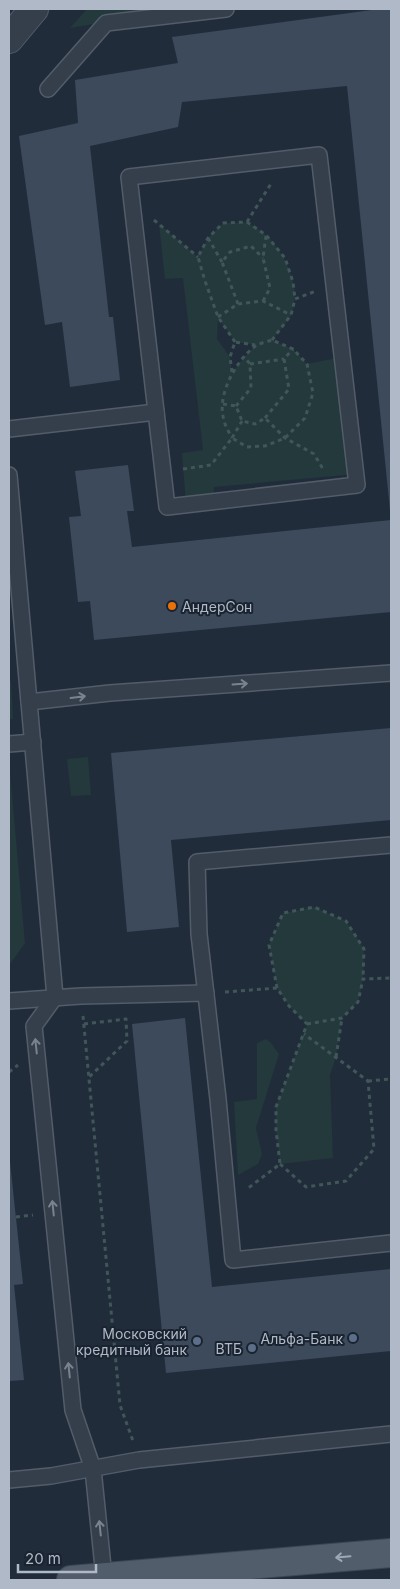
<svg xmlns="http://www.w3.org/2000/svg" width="400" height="1589" font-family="Inter,sans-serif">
	<rect width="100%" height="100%" fill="#212c3b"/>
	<g fill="#23393c" fill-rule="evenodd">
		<path d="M87,9H183L70,28Z"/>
		<path d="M247,222C253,226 260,230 266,235C285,252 303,290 291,315C286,324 278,332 272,340L293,349L307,364L342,357L356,474L214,487L213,501L186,504L182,453L203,450L183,278L165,279L159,224L198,257L208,238L223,223ZM218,318L235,342L255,345L232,372L230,357L217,339Z"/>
		<path d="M9,681H11L13,719H15H9Z"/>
		<path d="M88,757L91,795L71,796L67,759Z"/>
		<path d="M9,760L25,943L10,964L9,963Z"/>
		<path d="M314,907L346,921L364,949L363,979L358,1002L342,1018L336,1057L330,1075L333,1158L280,1164L276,1130V1107L307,1024L289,1006L277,988L269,945L283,913Z"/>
		<path d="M266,1039L271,1043L279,1054L256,1128L262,1154L258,1164L238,1175L234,1102L257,1099V1043Z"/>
	</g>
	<g fill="#3d4a5b">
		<path d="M379,9H391V510H390L347,86L182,102L178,127L90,146L109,317H113L120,380L70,387L62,322L45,325L19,136L78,123L75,80L178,63L172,37Z"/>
		<path d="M128,465L134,511H127L132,547L391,520V612L94,640L90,601L78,602L69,517L81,516L75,471Z"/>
		<path d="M391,728V820L171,840L179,927L127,932L111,753Z"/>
		<path d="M185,1018L212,1287L391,1269V1351L166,1373L132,1024Z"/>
		<path d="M9,1162H10L23,1284L14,1285L24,1380L9,1381Z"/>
	</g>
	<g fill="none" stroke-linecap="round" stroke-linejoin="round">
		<g stroke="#535c69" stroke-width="18">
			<g id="service">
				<path d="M48,89L106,23L226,9"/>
				<path d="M319,155L357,485L167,507L129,177Z"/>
				<path d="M9,429L156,412"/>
				<path d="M9,475L55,997L34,1026L73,1410L93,1469L104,1577"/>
				<path d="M29,702L110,693L391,673"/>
				<path d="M9,744L33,742"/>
				<path d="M391,845L197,862L199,934L218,1099L233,1260L391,1243"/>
				<path d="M9,1001L81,996L206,993"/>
				<path d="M9,1480L51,1476L139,1460L391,1434"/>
			</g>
		</g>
		<g stroke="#535c69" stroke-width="30">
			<path id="tertiary" d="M9,39L34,9"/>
		</g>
		<g stroke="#3e4754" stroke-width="30">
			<path id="primary" d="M71,1580L391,1553"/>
		</g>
		<g stroke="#415659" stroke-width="3" stroke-dasharray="4 4" stroke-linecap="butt">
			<path d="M154,220L198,257"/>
			<path d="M247,222L272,182"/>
			<path d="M208,238L222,262"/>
			<path d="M263,301L270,288L263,258L266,236"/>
			<path d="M238,304L222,262L230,252L251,246L263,258"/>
			<path d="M218,317L238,304L263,301L291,315"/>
			<path d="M272,340L291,315L295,299L316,291"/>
			<path d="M235,342L218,317L205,281L198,257L208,238L223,223L247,222L266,235L285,258L293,282L295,299"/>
			<path d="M250,364L284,359"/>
			<path d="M232,372L230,357L235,342L255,345"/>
			<path d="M223,404L236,406L242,421L255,424L265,418L285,438L314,454L323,469"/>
			<path d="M236,406L251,388L250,364L244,357"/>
			<path d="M265,418L289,389L284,359L293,349"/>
			<path d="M232,438L242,421"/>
			<path d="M183,469L211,465L232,438L247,447L265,446L285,438L305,418L313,393L307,364L293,349L272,340C266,342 259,343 254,347C236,361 216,396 224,420C225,426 229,432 232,438"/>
			<path d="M277,988L269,945L283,913L314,907L346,921L364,949L363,979"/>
			<path d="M225,992L277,988L289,1006L307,1024L276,1107V1130L280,1164L247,1189"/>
			<path d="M83,1016L120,1405L133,1441"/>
			<path d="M84,1024L126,1019L127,1041L89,1077"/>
			<path d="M307,1024L342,1018L358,1002L363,979L391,978"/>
			<path d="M336,1057L342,1018"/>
			<path d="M9,1072L18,1065"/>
			<path d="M368,1081L391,1079"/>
			<path d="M280,1164L306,1187L346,1181L374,1149L368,1081L304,1034"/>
			<path d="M16,1217L33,1215"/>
		</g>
		<use href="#service" stroke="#353e4b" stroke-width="15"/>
		<use href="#tertiary" stroke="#353e4b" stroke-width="28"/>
		<use href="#primary" stroke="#525d6b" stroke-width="28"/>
	</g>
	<defs><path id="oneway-shaft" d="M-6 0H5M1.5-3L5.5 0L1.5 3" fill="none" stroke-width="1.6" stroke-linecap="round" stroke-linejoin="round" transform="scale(1.25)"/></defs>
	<g stroke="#79828f">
		<use href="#oneway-shaft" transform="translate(240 684) rotate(-4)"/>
		<use href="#oneway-shaft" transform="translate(78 697) rotate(-7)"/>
		<use href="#oneway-shaft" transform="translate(36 1046) rotate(-96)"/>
		<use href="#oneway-shaft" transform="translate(53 1208) rotate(-96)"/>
		<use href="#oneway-shaft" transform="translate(69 1370) rotate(-96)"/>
		<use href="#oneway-shaft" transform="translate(100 1528) rotate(-96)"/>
	</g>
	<use stroke="#9da7b5" href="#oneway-shaft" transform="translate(343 1557) rotate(175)"/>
	<circle fill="#e8710a" stroke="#1a2330" stroke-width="2" cx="172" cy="606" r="5"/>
	<g fill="#5c6f8a" stroke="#1a2330" stroke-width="2">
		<circle cx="353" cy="1338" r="5"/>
		<circle cx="197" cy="1341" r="5"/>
		<circle cx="252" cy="1348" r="5"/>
	</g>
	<g text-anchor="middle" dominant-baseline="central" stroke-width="4" stroke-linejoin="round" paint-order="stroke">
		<g font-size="14" fill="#b0b9c7" stroke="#1a2330" text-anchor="end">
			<text x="182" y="606" text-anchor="start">АндерСон</text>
			<text x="187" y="1333">Московский<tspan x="187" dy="16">кредитный банк</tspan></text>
			<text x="343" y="1338">Альфа-Банк</text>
			<text x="242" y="1348">ВТБ</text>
		</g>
	</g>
	<rect width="400" height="1589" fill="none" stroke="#b0b9c7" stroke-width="20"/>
	<path d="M18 1564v8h78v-8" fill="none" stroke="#b0b9c7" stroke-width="2.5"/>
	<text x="25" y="1564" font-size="15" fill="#b0b9c7" stroke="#1a2330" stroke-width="4" paint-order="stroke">20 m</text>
</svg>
